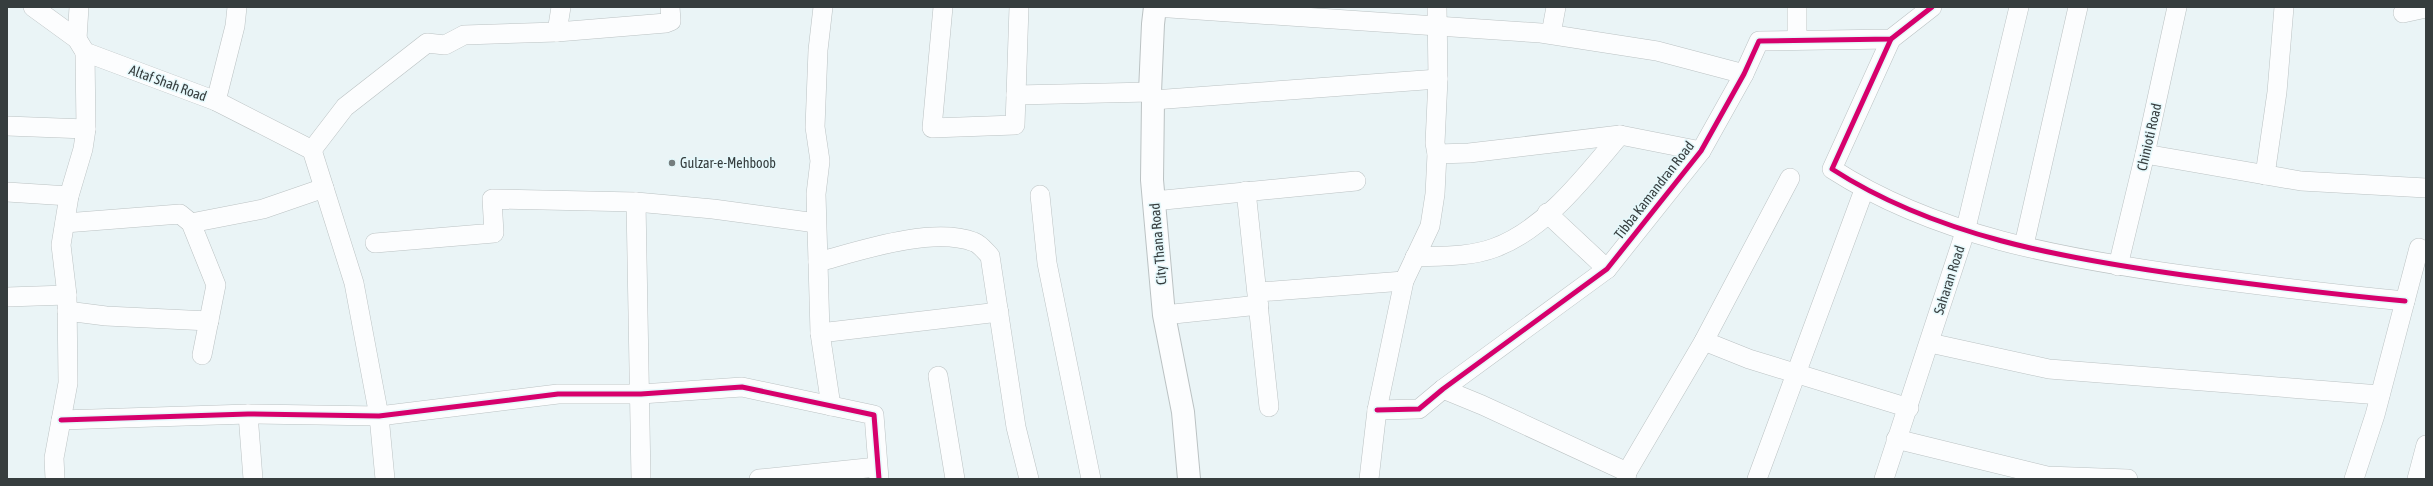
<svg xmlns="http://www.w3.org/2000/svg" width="2433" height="486" font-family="'Asap Condensed',sans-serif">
	<rect width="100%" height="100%" fill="#eaf4f6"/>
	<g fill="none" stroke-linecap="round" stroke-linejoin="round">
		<g stroke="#bbc2c3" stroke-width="20">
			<g id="street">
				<path d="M33,7L77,39L85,52L216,101L312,150"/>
				<path d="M943,7L932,128L1015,125L1019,7"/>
				<path d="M1155,7L1541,33L1657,51L1744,74"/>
				<path d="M1797,7V40"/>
				<path d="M2403,13L2426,8"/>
				<path d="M557,32L561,7"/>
				<path d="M1551,34L1556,7"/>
				<path d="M77,39L79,7"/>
				<path d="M1891,39L1832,169C1936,236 2062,258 2183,275C2257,285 2331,294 2405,301"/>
				<path d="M1016,95L1150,92"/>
				<path d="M1153,100L1438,79"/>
				<path d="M216,101L235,26L237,7"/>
				<path d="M7,126L86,129"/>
				<path d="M312,150L345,107L427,43L445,45L464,35L557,32L666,23L671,21L670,7"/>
				<path d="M312,150L354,283L379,416L385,479"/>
				<path d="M1437,154L1469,153L1620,135L1701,151"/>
				<path d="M2145,154L2301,181L2426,188"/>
				<path d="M2265,175L2277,92L2284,7"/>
				<path d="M1246,191L1269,407"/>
				<path d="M7,192L69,196"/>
				<path d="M1040,195L1047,263L1091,479"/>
				<path d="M1154,201L1356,181"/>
				<path d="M636,202L641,479"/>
				<path d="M1547,213L1607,269"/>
				<path d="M65,223L180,214L191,223L216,285L202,355"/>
				<path d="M191,223L263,209L324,188"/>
				<path d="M375,243L494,233L492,199L636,202L713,209L816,223"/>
				<path d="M2024,245L2078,7"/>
				<path d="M1415,257C1441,256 1470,257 1494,248C1545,230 1586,175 1620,135"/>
				<path d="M818,262L816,194L820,161L815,127L818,50L823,7"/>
				<path d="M2118,266L2145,154L2177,7"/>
				<path d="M1259,292L1404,281"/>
				<path d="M7,297L67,295"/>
				<path d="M67,311L106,316L209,321"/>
				<path d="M1164,315L1259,305"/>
				<path d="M820,333L999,312"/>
				<path d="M1704,341L1749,359L1909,408"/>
				<path d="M1930,343L2049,369L2380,395"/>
				<path d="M938,376L955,479"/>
				<path d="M1443,389L1482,405L1627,472L1626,479"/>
				<path d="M831,406L820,333L818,262C859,251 932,226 974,242C980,244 986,252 990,256L1016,427L1029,479"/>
				<path d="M1377,410L1419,409L1443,389L1607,269L1701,151L1744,74L1759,41L1891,39L1932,7"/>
				<path d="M248,414L253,479"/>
				<path d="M61,420L248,414L379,416L558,394H641L742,387L874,415L879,479"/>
				<path d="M1896,439L2047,476L2128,479"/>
				<path d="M1627,472L1704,341L1790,178"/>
				<path d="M55,479L54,458L68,383L67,295L61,245L69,196L83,149L86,129L85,52"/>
				<path d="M759,479L877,467"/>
				<path d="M1369,479L1377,410L1404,281L1430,226L1435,194L1437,154L1435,143L1438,79L1437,7"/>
				<path d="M1757,479L1864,190"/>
				<path d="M1884,479L1965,232L2019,7"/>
				<path d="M2354,479L2375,415L2419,248"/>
				<path d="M2417,479L2426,445"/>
			</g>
		</g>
		<g stroke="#bbc2c3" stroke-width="24">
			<path id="secondary" d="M1155,7L1153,24L1150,92L1153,100L1152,180L1164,315L1183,412L1189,479"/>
		</g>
		<use href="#street" stroke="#fcfdfe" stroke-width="19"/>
		<use href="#secondary" stroke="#fcfdfe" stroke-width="22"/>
		<g stroke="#e5f8fb" stroke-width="8">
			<g id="cycleway">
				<path d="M1891,39L1832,169C1936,236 2062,258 2183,275C2257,285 2331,294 2405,301"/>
				<path d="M1377,410L1419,409L1443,389L1607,269L1701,151L1744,74L1759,41L1891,39L1932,7"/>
				<path d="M61,420L248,414L379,416L558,394H641L742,387L874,415L879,479"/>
			</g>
		</g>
		<use href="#cycleway" stroke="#d6006c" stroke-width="5"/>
	</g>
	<circle fill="#757d7e" stroke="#e5f8fb" stroke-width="1.5" cx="672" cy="163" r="4"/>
	<g text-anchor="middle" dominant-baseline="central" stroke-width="3" stroke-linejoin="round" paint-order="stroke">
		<g font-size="14" fill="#363d3e" stroke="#e5f8fb">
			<text transform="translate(168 83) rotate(20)">Altaf Shah Road</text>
			<text transform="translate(2149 137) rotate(-77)">Chinioti Road</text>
			<text transform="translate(1654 190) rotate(-52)">Tibba Kamandran Road</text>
			<text transform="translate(1158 244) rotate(-95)">City Thana Road</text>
			<text transform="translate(1949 280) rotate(-72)">Saharan Road</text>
		</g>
		<g font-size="14" fill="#363d3e" stroke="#e5f8fb" text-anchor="start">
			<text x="680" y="163">Gulzar-e-Mehboob</text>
		</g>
	</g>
	<rect width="2433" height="486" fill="none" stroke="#363d3e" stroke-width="16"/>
</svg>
